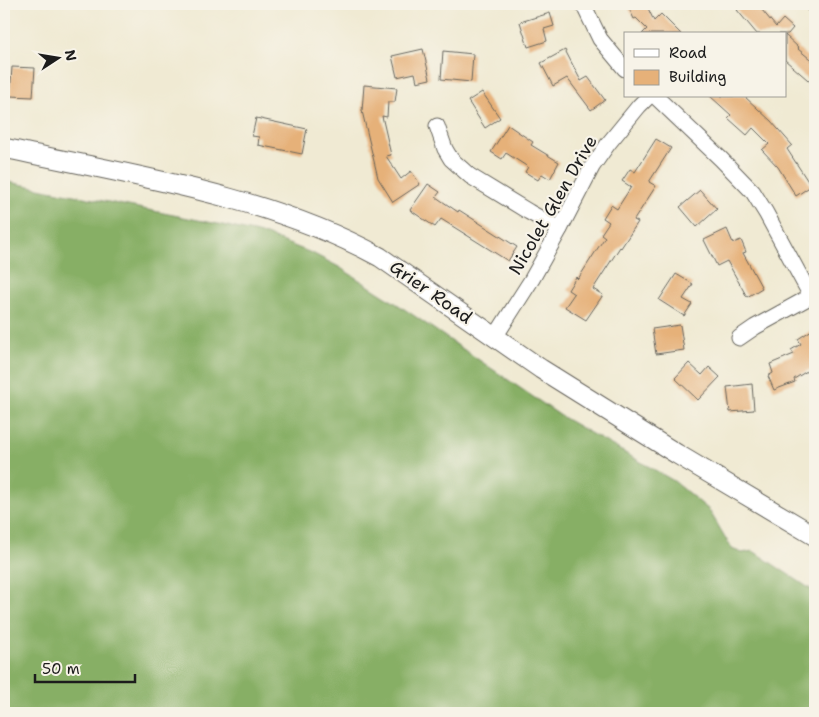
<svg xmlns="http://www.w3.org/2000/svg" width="819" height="717" font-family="'Shantell Sans',sans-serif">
	<rect width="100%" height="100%" fill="#f7f3e8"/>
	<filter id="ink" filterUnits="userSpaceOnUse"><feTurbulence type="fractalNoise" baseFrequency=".02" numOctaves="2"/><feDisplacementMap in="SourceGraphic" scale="10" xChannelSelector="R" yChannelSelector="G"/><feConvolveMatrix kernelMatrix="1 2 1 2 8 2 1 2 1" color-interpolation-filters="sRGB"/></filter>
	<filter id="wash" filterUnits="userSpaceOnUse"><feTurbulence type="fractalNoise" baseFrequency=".0096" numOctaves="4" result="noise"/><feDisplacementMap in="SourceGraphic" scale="20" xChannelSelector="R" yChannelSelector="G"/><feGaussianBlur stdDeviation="1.12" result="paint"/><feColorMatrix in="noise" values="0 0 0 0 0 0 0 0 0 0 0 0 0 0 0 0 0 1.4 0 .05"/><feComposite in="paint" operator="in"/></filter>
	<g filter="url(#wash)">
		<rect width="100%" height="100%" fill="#f0ead3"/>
		<path fill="#87af65" stroke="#526640" d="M4,181L218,224L266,235L314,254L339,267L397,304L564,418L674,481L709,510L732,549L742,553L753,551L815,592V713H4Z"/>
		<g id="blocks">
			<g fill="#e6b179">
				<path d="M627,4H646L654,21L661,14L681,34H642L647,29L636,18L634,19Z"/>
				<path d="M745,4H770L762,10L776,27L783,19L793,28L788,34H757L737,10Z"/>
				<path d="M550,13L554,26L544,29L547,41L528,47L520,22Z"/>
				<path d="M785,35L799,48L798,49L815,63V86L785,60Z"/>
				<path d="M423,49L430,79L417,82L415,73L397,77L392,56Z"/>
				<path d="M565,50L581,81L588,77L605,100L591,110L567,78L553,86L541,63Z"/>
				<path d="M443,51L473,54L471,82L441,79Z"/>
				<path d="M12,67L35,68L33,97L10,96Z"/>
				<path d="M364,85L397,88L395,102H388L387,117L382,116L391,155L386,156L401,179L411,171L420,184L393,202L378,178L362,111Z"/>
				<path d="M482,92L500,118L485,128L468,101Z"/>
				<path d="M710,96H744L771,121L792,145L787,149L811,186L796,196L778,167L762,150L769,144L753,128L747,135L728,118L731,115Z"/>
				<path d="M256,118L307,129L302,154L258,145L259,137L252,136Z"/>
				<path d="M508,125L533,142L531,145L559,162L550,179L542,174L538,180L525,172L528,167L506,153L502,159L491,152Z"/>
				<path d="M656,139L671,148L649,182L656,186L634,220L638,222L621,248L620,247L593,289L603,295L586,320L565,307L574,294L568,290L576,277L578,279L605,237L601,234L609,222L603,218L611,205L617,209L631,187L622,181L630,169L635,172Z"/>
				<path d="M428,184L440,192L436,197L458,212L459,210L517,247L508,261L441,219L435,227L410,210Z"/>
				<path d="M700,190L717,209L697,227L680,207Z"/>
				<path d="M727,229L733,243L741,240L746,252L743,253L762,288L747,297L727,261L717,266L704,240Z"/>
				<path d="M676,274L693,284L683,299L692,304L684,316L659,300Z"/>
				<path d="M680,325L684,350L656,354L652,329Z"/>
				<path d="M815,328V366L794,379L795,382L774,390L768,376L773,373L770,364L794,354L791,350L801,344L798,339Z"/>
				<path d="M689,363L702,375L709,367L720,377L698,400L675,378Z"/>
				<path d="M752,384L754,410L730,412L727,387Z"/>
			</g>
		</g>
	</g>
	<g filter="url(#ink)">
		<use href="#blocks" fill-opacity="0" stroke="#66645c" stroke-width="1"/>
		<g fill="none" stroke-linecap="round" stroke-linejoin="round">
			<g stroke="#66645c" stroke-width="17">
				<g id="minor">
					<path d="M583,4L600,39L625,69"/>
					<path d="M812,4L815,6"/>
					<path d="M655,96L721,159L753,192L766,213L811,296"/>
					<path d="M437,126L445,149L451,159L470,176L529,212L560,229"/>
					<path d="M495,337L532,279L560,229L592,167L608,144L639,106L649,96"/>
					<path d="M739,338L755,327L815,294"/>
				</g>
			</g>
			<g stroke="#66645c" stroke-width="21">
				<path id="tertiary" d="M4,148C129,175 267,195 380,257L541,369L677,454L815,536"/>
			</g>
			<use href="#minor" stroke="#fff" stroke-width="15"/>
			<use href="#tertiary" stroke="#fff" stroke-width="19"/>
		</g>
	</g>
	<g text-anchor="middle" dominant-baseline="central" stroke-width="4.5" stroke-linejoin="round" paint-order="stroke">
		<g font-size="18" fill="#1c1c1c" stroke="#f7f3e8">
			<text transform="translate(553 205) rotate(-60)">Nicolet Glen Drive</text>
			<text transform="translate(431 292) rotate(35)">Grier Road</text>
		</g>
	</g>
	<rect width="819" height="717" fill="none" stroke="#f7f3e8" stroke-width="20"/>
	<rect x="624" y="32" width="162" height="65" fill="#f7f3e8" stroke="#9f9d96"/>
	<rect x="634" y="49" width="25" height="8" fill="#ffffff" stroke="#9f9d96"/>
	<text x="669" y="58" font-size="15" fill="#1c1c1c">Road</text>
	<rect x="634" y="70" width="25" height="15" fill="#e6b179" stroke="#9f9d96"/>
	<text x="669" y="82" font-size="15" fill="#1c1c1c">Building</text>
	<g transform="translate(58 58) rotate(78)" stroke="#f7f3e8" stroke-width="4" paint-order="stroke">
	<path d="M0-4L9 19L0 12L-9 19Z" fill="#1c1c1c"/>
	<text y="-8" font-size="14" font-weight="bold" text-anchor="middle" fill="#1c1c1c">N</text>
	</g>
	<path d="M35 674v8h100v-8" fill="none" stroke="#1c1c1c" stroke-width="2.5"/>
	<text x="42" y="674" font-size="15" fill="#1c1c1c" stroke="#f7f3e8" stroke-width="4" paint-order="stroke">50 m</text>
</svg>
